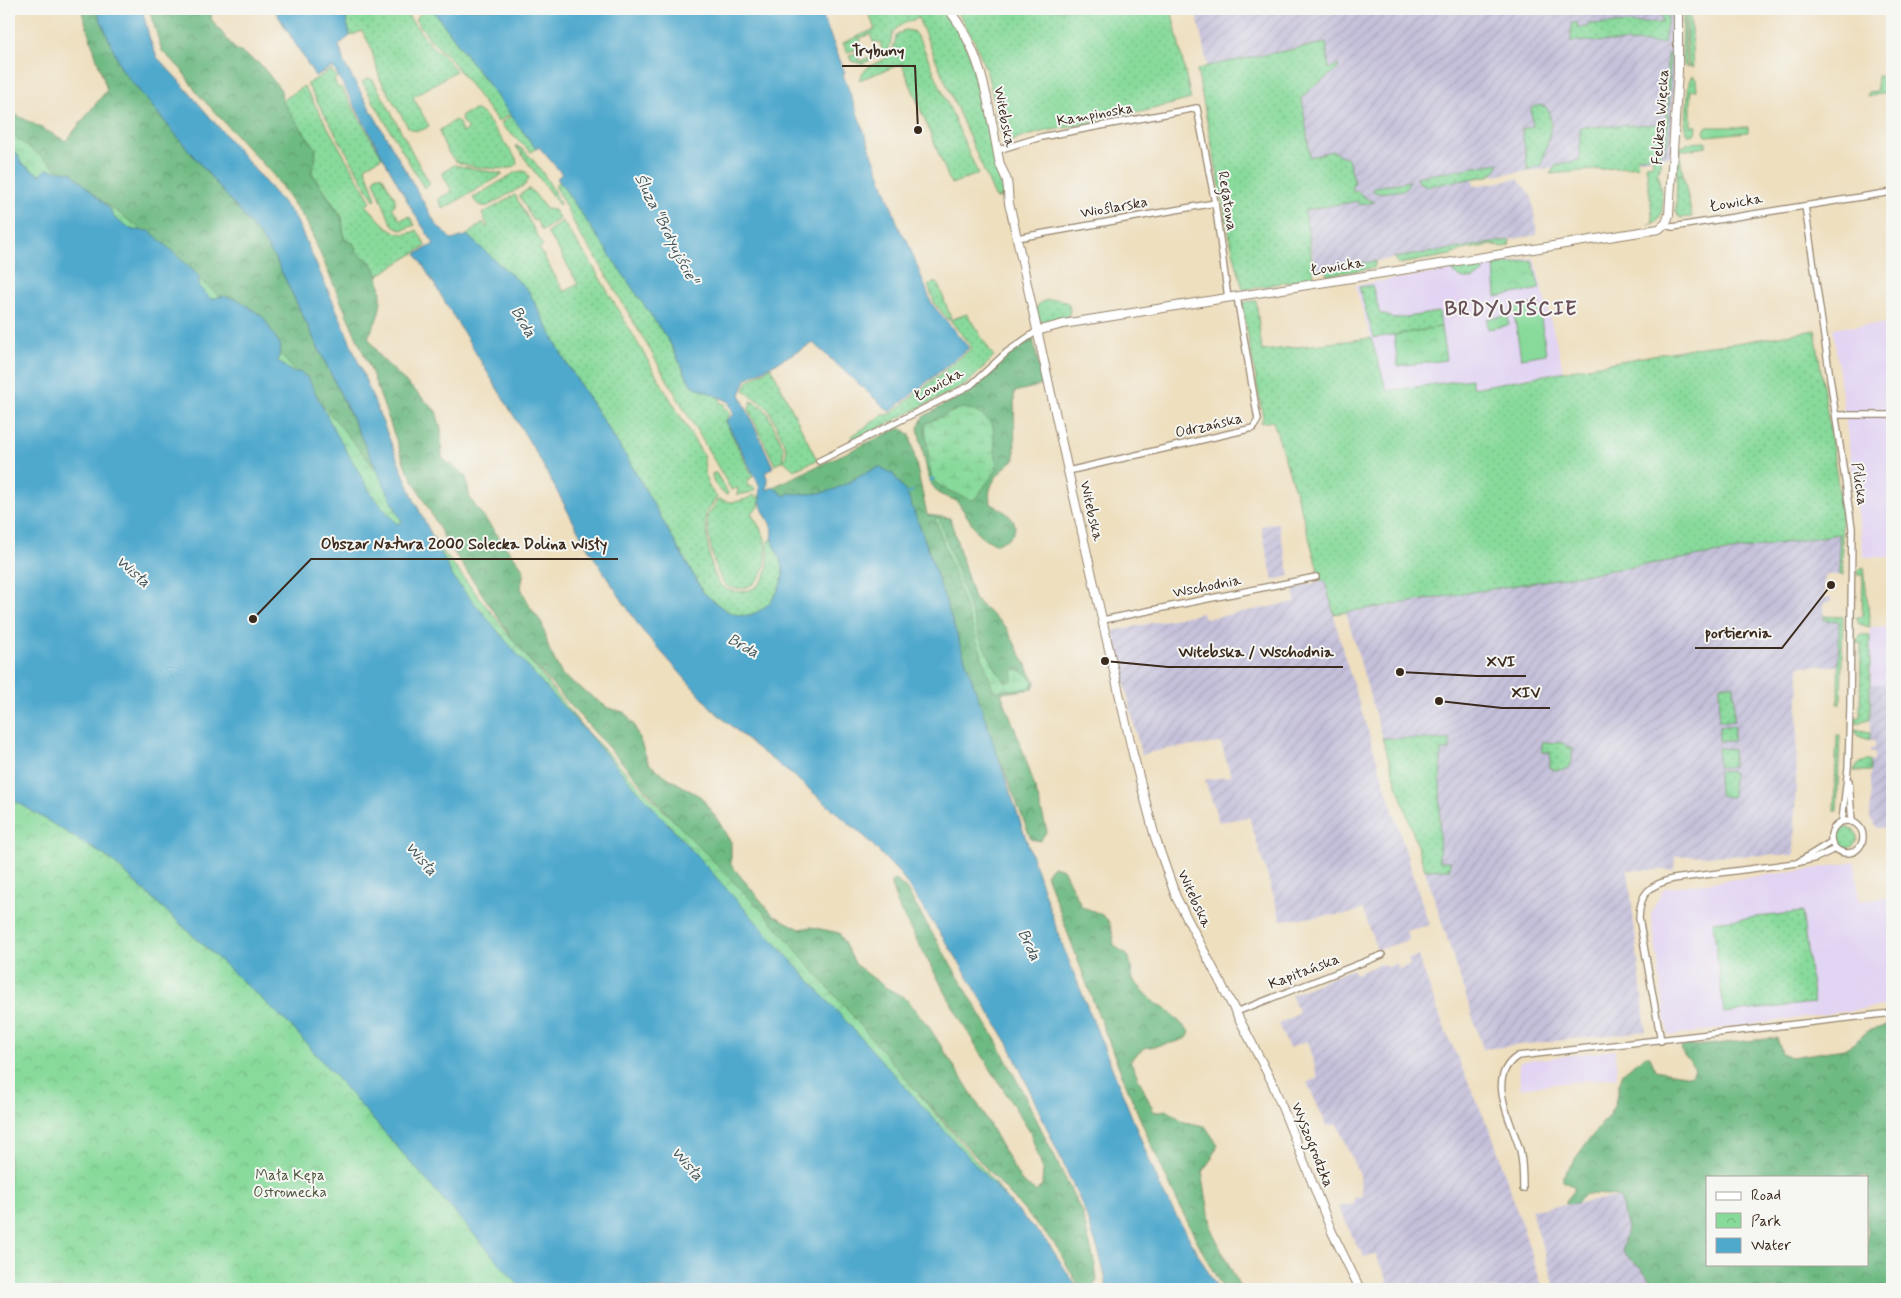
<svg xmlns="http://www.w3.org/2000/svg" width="1901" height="1298" font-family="Mynerve,sans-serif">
	<defs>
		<pattern id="industrial-furrows" width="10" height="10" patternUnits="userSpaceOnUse" patternTransform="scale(1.25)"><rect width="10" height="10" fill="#c5c0da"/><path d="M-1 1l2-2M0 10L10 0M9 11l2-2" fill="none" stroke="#aaa5bb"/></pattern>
		<pattern id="grass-dots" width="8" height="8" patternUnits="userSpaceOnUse" patternTransform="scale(1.25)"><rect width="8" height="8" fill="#88da9b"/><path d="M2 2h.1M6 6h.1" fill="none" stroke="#76bb85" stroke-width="1.8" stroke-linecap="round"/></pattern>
		<pattern id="forest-crowns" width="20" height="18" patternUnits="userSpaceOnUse" patternTransform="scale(1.25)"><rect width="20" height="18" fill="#6eba83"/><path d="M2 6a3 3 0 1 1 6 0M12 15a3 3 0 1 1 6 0" fill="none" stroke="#5c976b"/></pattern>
		<pattern id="wetland-marsh" width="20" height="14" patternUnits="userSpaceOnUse" patternTransform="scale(1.25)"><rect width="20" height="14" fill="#88da9b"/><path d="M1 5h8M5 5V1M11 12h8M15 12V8" fill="none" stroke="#76bb85"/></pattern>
		<pattern id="park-crowns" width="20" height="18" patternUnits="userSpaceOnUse" patternTransform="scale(1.25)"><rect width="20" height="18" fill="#88da9b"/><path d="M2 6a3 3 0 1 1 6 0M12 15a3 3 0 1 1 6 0" fill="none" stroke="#76bb85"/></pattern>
	</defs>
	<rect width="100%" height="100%" fill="#f6f6f2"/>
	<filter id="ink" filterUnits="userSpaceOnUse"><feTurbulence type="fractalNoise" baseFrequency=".02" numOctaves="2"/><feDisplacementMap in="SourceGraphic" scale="10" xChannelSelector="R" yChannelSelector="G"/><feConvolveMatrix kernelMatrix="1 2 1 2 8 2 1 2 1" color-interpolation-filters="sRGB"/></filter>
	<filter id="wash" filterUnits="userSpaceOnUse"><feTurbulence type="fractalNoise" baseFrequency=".0096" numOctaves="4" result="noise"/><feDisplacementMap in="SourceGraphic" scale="20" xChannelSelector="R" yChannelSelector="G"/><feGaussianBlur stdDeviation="1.12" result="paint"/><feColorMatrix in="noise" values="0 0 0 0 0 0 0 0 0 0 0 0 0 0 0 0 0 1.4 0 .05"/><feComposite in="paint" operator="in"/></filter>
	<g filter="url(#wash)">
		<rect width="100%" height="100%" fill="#eedfbf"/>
		<g fill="#e2d4f3">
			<path d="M1534,258L1564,371L1473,388L1471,379L1387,391L1355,285Z"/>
			<path d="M1892,323V557H1864L1833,328Z"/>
			<path d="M1870,627H1892V684H1871Z"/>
			<path d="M1855,862L1859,901L1892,897V1005L1668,1036L1651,913L1664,888L1807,870Z"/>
			<path d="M1615,1050L1617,1077L1520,1088L1519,1064L1524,1061Z"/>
		</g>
		<g fill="url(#industrial-furrows)">
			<path d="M1196,9H1677L1671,156L1473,177L1474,186L1518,179L1532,197L1537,235L1315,271L1305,210L1297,97L1326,43L1207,66Z"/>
			<path d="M1278,523L1290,576L1273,580L1261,526Z"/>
			<path d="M1840,534V575H1824V598H1831V602L1824,603V620L1839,621L1838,666H1799L1794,855L1675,856L1674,870H1628L1646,1031L1483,1049L1382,738L1346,612Z"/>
			<path d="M1325,580L1344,655L1429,925L1406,931L1409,940L1377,950L1363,909L1349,914L1281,920L1249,817L1219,822L1205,780L1231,776L1221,743L1165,749L1141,755L1113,631L1202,613L1204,618L1217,617L1295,602L1294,588Z"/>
			<path d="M1871,684H1892V827L1877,828L1870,818V761H1874L1875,752H1870V749L1875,748V740H1870Z"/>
			<path d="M1418,956L1443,1025L1494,1140L1543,1289H1391L1376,1255L1363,1257L1362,1250H1359L1338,1206L1354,1204V1198L1362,1196L1359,1175L1337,1124L1327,1126L1307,1083L1318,1078L1307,1041L1289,1048L1278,1024L1299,1013L1291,995L1352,969L1355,974L1380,964L1388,967L1397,963L1398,969L1410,965L1408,959Z"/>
			<path d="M1626,1196L1661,1289H1556L1531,1210Z"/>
		</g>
		<g fill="url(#grass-dots)" stroke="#62825c">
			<path d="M344,9H403L431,46L443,55L456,71L413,97L429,126C422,131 416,133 408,127L380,79L370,45L362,31L350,36Z"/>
			<path d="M418,9H432L510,114L498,122L449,57L433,43L415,19L421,13Z"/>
			<path d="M867,9H943C983,59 992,135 1003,196L996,199L918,18C908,22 894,25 892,37C890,43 891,47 887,52L862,64L851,61L849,55L857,53L859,61L883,53L880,42H873L870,34L860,38L861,41L854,43L856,50L847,52L843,43L875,29Z"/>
			<path d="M956,9H1171L1191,99L1118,118L1117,111L1107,112V120L1041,132L1011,141L1001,134L988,76L976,44Z"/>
			<path d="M1683,9H1685V53L1687,68L1683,64L1682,60Z"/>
			<path d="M1662,14L1668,16C1668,26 1664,33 1664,43L1571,41V23H1577L1579,28L1588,27L1589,24L1662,23Z"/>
			<path d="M904,30L913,31L921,42L978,174L951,184L902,64L859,80C869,54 892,71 896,36Z"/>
			<path d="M1326,43L1329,69L1338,64V69L1308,91L1302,98L1310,157L1332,151L1348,159L1355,184L1352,185L1353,191H1357L1367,199L1375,202L1359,205L1358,201L1305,210L1314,277L1243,290L1231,243L1197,70L1207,66Z"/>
			<path d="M1667,53L1670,57L1668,139L1665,154Z"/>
			<path d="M331,70L337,78L334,80L338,88L341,87L382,157L365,167L376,199L374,200L307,84Z"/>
			<path d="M1692,76L1696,79L1697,90H1691V126H1697L1696,133L1692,135H1688V132L1685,131L1689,81Z"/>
			<path d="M1877,76L1892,77V91L1868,97V92L1877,91Z"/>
			<path d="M369,78L373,80C393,114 410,150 430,184L424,188L362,82Z"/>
			<path d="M304,86L371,202L366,205C381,220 394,243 417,230L426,246L377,276L371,263L357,254L353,243L344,240L342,217L311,172L315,162L282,101Z"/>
			<path d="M1539,105L1546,107C1557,124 1546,147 1541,165L1528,170L1522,129L1533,127L1531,110L1533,107Z"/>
			<path d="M474,110H477L484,115L516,158L517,164L515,166C505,172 465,167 456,161C449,157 439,137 440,130L455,120L459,123L462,133L468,130C466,124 459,123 462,115Z"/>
			<path d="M511,115L536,149L531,152L500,124Z"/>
			<path d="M1662,124L1660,169L1658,170L1657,175H1659C1659,192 1671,218 1649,225L1653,221L1646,165L1653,164L1652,156L1637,157L1638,166L1550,174L1556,165L1580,160V127Z"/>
			<path d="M515,145C533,153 552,186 560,204L559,205Z"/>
			<path d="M1499,163L1494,173L1488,176L1428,186L1420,183L1416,177Z"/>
			<path d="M454,165L502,174V175L443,209L438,199L452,191L442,174Z"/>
			<path d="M523,171L526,172L529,178L525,185L488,206C480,207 477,205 473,198L516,172Z"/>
			<path d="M1683,174L1692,217L1681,218L1678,216L1676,211L1677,175Z"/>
			<path d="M377,175L382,176L395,198V205L392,207L400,220L409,216L415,225L402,230L394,226L390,221L374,181Z"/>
			<path d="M560,181L670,343L691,385L720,397V403L725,404L724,409H727L730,415L725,421L753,477L749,479L747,486L754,487L755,490L749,493L737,495L738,489L735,488L732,491L597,259L580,235L555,185Z"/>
			<path d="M1410,181L1405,190L1378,193L1373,191L1375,187Z"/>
			<path d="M529,189L534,193L546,209L554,210L560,219L542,231L536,220L533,221L519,195Z"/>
			<path d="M515,195L543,246L539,248L564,292L578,284L553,240L552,241L547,232L562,221L591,263L703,455C707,475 702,481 717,497L706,514L705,519C708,538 708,563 717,580C728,598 757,594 765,576C770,565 768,553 768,541L772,539C776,548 782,559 783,568C785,590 762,620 738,615C724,612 714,601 703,592L629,461L568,366L528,290L467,235L483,222L486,227L488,226L482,214Z"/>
			<path d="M1510,240L1509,246L1503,247L1492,245L1462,250L1451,255L1399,264L1394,258Z"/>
			<path d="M1376,261L1374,268L1327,275L1325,269Z"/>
			<path d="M1485,265C1486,280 1458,285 1453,270Z"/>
			<path d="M933,283H937L939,286L951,318L948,320L935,304L928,285Z"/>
			<path d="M1372,285L1380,314H1386L1393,319L1439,312L1441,327L1374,338L1359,287Z"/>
			<path d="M1056,299L1068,303C1077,320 1050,328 1040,320C1037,317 1037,313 1036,309C1040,300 1047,300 1056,299Z"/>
			<path d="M1256,300L1262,351L1371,338L1387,391L1471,379L1473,388L1692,348L1737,343L1815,330L1841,505L1843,575H1840L1839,534L1334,614L1325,581H1321L1303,516L1273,421L1261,423L1263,417L1242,303Z"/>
			<path d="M967,314L994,357L967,384L855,440L852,436L883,415L891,414L972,348L950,320Z"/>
			<path d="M771,367L817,460L794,470L784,461L787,450L770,412C764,402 753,399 744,390L748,381Z"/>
			<path d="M751,401L763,407L768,414L784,449L782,461L775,465L749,410Z"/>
			<path d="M714,473H716L728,493L727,495C718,490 713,484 712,474Z"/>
			<path d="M755,495L756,498L760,496L759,507L751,513C755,520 761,528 764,536C770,556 766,581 745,588C738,590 729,589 724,583C713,571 708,533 707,516L719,499C732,505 742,501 755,495Z"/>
			<path d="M1864,567L1870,627L1859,624L1856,617H1862L1863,575H1857C1857,571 1860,568 1864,567Z"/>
			<path d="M1824,616L1843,617L1841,704H1838L1839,621L1824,620Z"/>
			<path d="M1861,635H1870V720H1864L1860,723H1854V718L1860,717L1861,643H1855Z"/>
			<path d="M1720,685H1734V721H1719Z"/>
			<path d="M1719,726H1734L1733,741H1719Z"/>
			<path d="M1854,729L1870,732V740L1858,736Z"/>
			<path d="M1837,735H1840L1837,811H1834Z"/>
			<path d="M1382,738L1450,740V750H1441L1439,861H1450V869L1425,870Z"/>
			<path d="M1542,742L1563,743L1569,748H1572C1572,767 1573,770 1553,770V768H1550V752H1542Z"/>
			<path d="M1718,748L1733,749V767H1718Z"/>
			<path d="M1865,761H1870V771H1853L1860,763Z"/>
			<path d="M1718,771L1733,772L1732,797L1722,796L1719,794Z"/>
			<circle cx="1847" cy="838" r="10"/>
			<path d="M1802,912L1814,1003L1724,1013L1713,922Z"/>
		</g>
		<g fill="url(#forest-crowns)" stroke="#547250" fill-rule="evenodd">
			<path d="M81,9H96L122,70L260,236L276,260L402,522L292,372L133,230L47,169L9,147V111L66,141L107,90Z"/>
			<path d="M149,9H212L211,19L234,48L261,65L281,90L282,101L316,149L315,162L311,172L342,218L344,239L353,243C360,260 361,253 371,263C375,267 377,275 379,281C384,303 379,318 368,337L380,357L436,411L441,429L442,458L466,476L470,499L524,570L521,588L530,607L542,623L549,649L562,675L608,708L624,712L634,725L649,764L667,777L701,797L719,822L731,843V865L773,915L800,929L811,927L839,933L856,965L885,987L905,998L929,1027L975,1099L1021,1181L1036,1192L1042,1185L1043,1170L1030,1132L965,1028L900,910L890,883L896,880L906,889L997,1042L1030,1106L1082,1213L1095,1265L1097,1281L1091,1289L1080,1288L1056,1246L519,648L446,541L405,465L372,373L307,223L274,176L197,93L181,69L162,51Z"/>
			<path d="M1033,339L1043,385L1014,392L1015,459C1002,469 984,485 991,504C1014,514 1028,532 997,544L981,537L957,501L939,494L929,481L918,428L923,417L975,387L1011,352Z"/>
			<path d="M897,429H903L910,435L927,515L950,518L974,599L1006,627L1035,682L1033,689L1001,693C1019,738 1035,783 1047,831L1040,841L1031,839L992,740L922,532L907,494L893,474L880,467C864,472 852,482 837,489C826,494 801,495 789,493L785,496L773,487Z"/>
			<path d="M1053,866L1063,869L1082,907C1107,916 1111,916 1114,945L1129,957L1133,980L1155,1003L1164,1007L1190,1032L1187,1038L1176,1042L1145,1048L1130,1060L1154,1112L1167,1110L1184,1122L1205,1126L1218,1145L1212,1158L1202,1172L1212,1231L1241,1289H1223C1148,1156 1099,1017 1046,874Z"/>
			<path d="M1892,1024V1289H1656L1643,1270L1622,1251L1627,1228L1620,1198L1612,1195L1586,1194L1577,1203L1566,1204V1201L1574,1191V1187L1563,1181V1176L1585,1145L1609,1115L1615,1104L1619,1084L1623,1073L1644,1056H1650L1655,1070L1690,1076L1695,1070C1692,1061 1683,1058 1681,1048L1686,1045L1695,1046L1777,1038L1782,1053L1791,1057L1844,1049L1854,1043L1868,1031ZM1707,1177H1867V1264H1707Z"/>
		</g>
		<g fill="url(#wetland-marsh)" stroke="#62825c">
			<path d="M961,408C973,409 987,416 993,427L997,469L975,499L971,500C958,494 939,489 931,477L925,426L927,423Z"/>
			<path d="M935,518H939L981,641L1001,678L1005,681L1010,682L1013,679L1012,670C1022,668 1027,675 1033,682L1031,688L997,691L993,689Z"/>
		</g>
		<g fill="url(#park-crowns)" stroke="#62825c">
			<path d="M9,133L135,225L262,332L407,507L586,731L767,916L984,1170L1079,1289H9Z"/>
			<path d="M1532,260L1540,289L1496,297L1494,266Z"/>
			<path d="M1441,327L1446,360L1398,366L1394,335Z"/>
		</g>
		<g fill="#88da9b" stroke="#62825c">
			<path d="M1687,9H1690L1693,68L1689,66L1687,52Z"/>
			<path d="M1706,127H1748V132L1706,136L1704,132Z"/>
			<path d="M1706,142V147L1679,151L1683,174L1677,175L1678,151L1681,147L1687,145V143Z"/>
			<path d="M1539,304L1546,354L1521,358L1513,307Z"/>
			<path d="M1508,316L1509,325L1488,329L1487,319Z"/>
		</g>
		<g fill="#4fa9cd" stroke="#456a76">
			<path d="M96,9H142L150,40L157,57L181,83L295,217L342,322L415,502L454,579L528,667L659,814L1010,1203L1048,1243L1078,1289H522L291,1026L110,859L9,797V147L18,155L21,163L40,175L47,169L71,172L110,209L115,219L133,230L150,231L199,276V287L211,299L223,296L239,300L263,317L281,346L278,361L292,372H300L308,378L331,424L372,495L397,524L402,522L276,260L260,236L122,70Z"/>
			<path d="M274,9H344L350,36L339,45L344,63L436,224L452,240L467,235L528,290L568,366L629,461L703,592C714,601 724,612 738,615C762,620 785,590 783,569C782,558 774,550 772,540C772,537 773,535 773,532C771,522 763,514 761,504C760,497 760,492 759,485L726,421L734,414L728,401L691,385L670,343L557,178L562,174L539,147L536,149L432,9H820L845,73L843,74L900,230L907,240L932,304L969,348L890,412L813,343L746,379L740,395L773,467L765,473L768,480L767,490L773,487L785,496L789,493C801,495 826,494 837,488C852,482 864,472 880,467L893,474L907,494L922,532L1060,939L1161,1189L1218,1289H1106V1281L1100,1256L1084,1209L1009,1045L956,957L900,874L865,837L796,778L752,744L713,710L641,629L586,545L538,456L416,254L434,244L414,213L333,67L315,76Z"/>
		</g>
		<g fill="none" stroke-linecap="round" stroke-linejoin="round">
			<g stroke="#4fa9cd" stroke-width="2.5">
				<path d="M930,481L933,479"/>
				<path d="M907,494L912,491"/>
			</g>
		</g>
	</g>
	<g filter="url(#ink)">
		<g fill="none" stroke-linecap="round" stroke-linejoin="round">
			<g stroke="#94846e" stroke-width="8">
				<g id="minor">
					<path d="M998,150L1041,137L1197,108L1215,203L1228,298"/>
					<path d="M1805,206L1852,528L1850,708L1848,768L1842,821"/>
					<path d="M1664,225L1673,227L1685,225L1892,192"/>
					<path d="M1017,238L1215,203"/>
					<path d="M1836,415H1892"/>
					<path d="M819,461L971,385L1007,352L1037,331"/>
					<path d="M1068,471L1253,428L1258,420L1237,297"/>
					<path d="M1103,620L1316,577"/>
					<path d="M1849,781L1852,822"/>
					<circle cx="1847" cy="837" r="16"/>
					<path d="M1800,861L1831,842"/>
					<path d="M1236,1012L1382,955"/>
					<path d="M1661,1041L1639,918C1640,893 1649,885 1673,879L1796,863L1816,858L1835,849"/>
					<path d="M1523,1189C1523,1176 1523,1163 1520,1150C1512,1122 1484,1077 1518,1056L1892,1013"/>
				</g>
			</g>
			<g stroke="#94846e" stroke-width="10">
				<g id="tertiary">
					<path d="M948,9C983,51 989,108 999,160C1000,167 1005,174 1007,181C1009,192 1007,201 1011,211L1068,471L1133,754L1155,837L1176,897L1272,1082L1332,1232L1360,1289"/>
					<path d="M1037,331L1063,324L1659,229L1666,223L1669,215L1678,72V9"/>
				</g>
			</g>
			<use href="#minor" stroke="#fff" stroke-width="5.5"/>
			<use href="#tertiary" stroke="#fff" stroke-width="8"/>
		</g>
	</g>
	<g text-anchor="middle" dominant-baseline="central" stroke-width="4" stroke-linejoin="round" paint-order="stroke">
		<g font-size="15" fill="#3b2a1e" stroke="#f6f6f2">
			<text transform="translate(1095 115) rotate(-10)">Kampinoska</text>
			<text transform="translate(1004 117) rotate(79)">Witebska</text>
			<text transform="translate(1661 117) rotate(-86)">Feliksa Więcka</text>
			<text transform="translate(1227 201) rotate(81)">Regatowa</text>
			<text transform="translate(1736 203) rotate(-9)">Łowicka</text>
			<text transform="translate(1114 208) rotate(-10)">Wioślarska</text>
			<text transform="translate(1337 267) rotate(-9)">Łowicka</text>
			<text transform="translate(939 385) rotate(-29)">Łowicka</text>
			<text transform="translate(1209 426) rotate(-13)">Odrzańska</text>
			<text transform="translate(1859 484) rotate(82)">Pilicka</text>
			<text transform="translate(1091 511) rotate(77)">Witebska</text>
			<text transform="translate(1207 587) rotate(-11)">Wschodnia</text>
			<text transform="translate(1194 899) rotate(65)">Witebska</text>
			<text transform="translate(1304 972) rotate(-21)">Kapitańska</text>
			<text transform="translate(1312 1145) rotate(68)">Wyszogrodzka</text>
		</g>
		<g font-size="15" fill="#4e563d" stroke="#f6f6f2">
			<text x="290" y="1176">Mała Kępa<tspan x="290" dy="17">Ostromecka</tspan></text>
		</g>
		<g font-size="16" font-style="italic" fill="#42565b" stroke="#f6f6f2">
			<text transform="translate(666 229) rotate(63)">Śluza "Brdyujście"</text>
			<text transform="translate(523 322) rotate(59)">Brda</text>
			<text transform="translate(133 572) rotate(41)">Wisła</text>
			<text transform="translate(743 646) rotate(29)">Brda</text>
			<text transform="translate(421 859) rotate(49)">Wisła</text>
			<text transform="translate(1029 945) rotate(64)">Brda</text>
			<text transform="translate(687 1164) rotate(49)">Wisła</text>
		</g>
		<g font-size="20" font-weight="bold" letter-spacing="1" fill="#6b535d" stroke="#f6f6f2">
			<text x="1511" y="309">BRDYUJŚCIE</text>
		</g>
	</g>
	<path fill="none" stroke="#3b2a1e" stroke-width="2" d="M918 130L915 66H842M253 619L311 559H618M1831 585L1782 648H1695M1105 661L1168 667H1343M1400 672L1477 676H1526M1439 701L1502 708H1550"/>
	<g fill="#3b2a1e" stroke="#f6f6f2" stroke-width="2">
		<circle cx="918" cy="130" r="5"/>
		<circle cx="253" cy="619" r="5"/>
		<circle cx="1831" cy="585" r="5"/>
		<circle cx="1105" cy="661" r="5"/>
		<circle cx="1400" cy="672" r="5"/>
		<circle cx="1439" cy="701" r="5"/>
	</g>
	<g font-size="16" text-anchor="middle" font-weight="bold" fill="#3b2a1e" stroke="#f6f6f2" stroke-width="4" stroke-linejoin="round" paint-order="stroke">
		<text x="878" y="56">Trybuny</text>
		<text x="464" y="549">Obszar Natura 2000 Solecka Dolina Wisły</text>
		<text x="1738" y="638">portiernia</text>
		<text x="1256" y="657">Witebska / Wschodnia</text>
		<text x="1501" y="667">XVI</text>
		<text x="1526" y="698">XIV</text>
	</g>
	<rect width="1901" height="1298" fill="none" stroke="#f6f6f2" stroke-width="30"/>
	<rect x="1706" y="1176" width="162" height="90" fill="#f6f6f2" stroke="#aba49d"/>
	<rect x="1716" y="1192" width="25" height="8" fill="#ffffff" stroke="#aba49d"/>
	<text x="1751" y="1200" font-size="15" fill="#3b2a1e">Road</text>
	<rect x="1716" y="1213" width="25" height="15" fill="url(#park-crowns)" stroke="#aba49d"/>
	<text x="1751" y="1226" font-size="15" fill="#3b2a1e">Park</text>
	<rect x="1716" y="1238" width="25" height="15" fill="#4fa9cd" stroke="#aba49d"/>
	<text x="1751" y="1250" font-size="15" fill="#3b2a1e">Water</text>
</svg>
